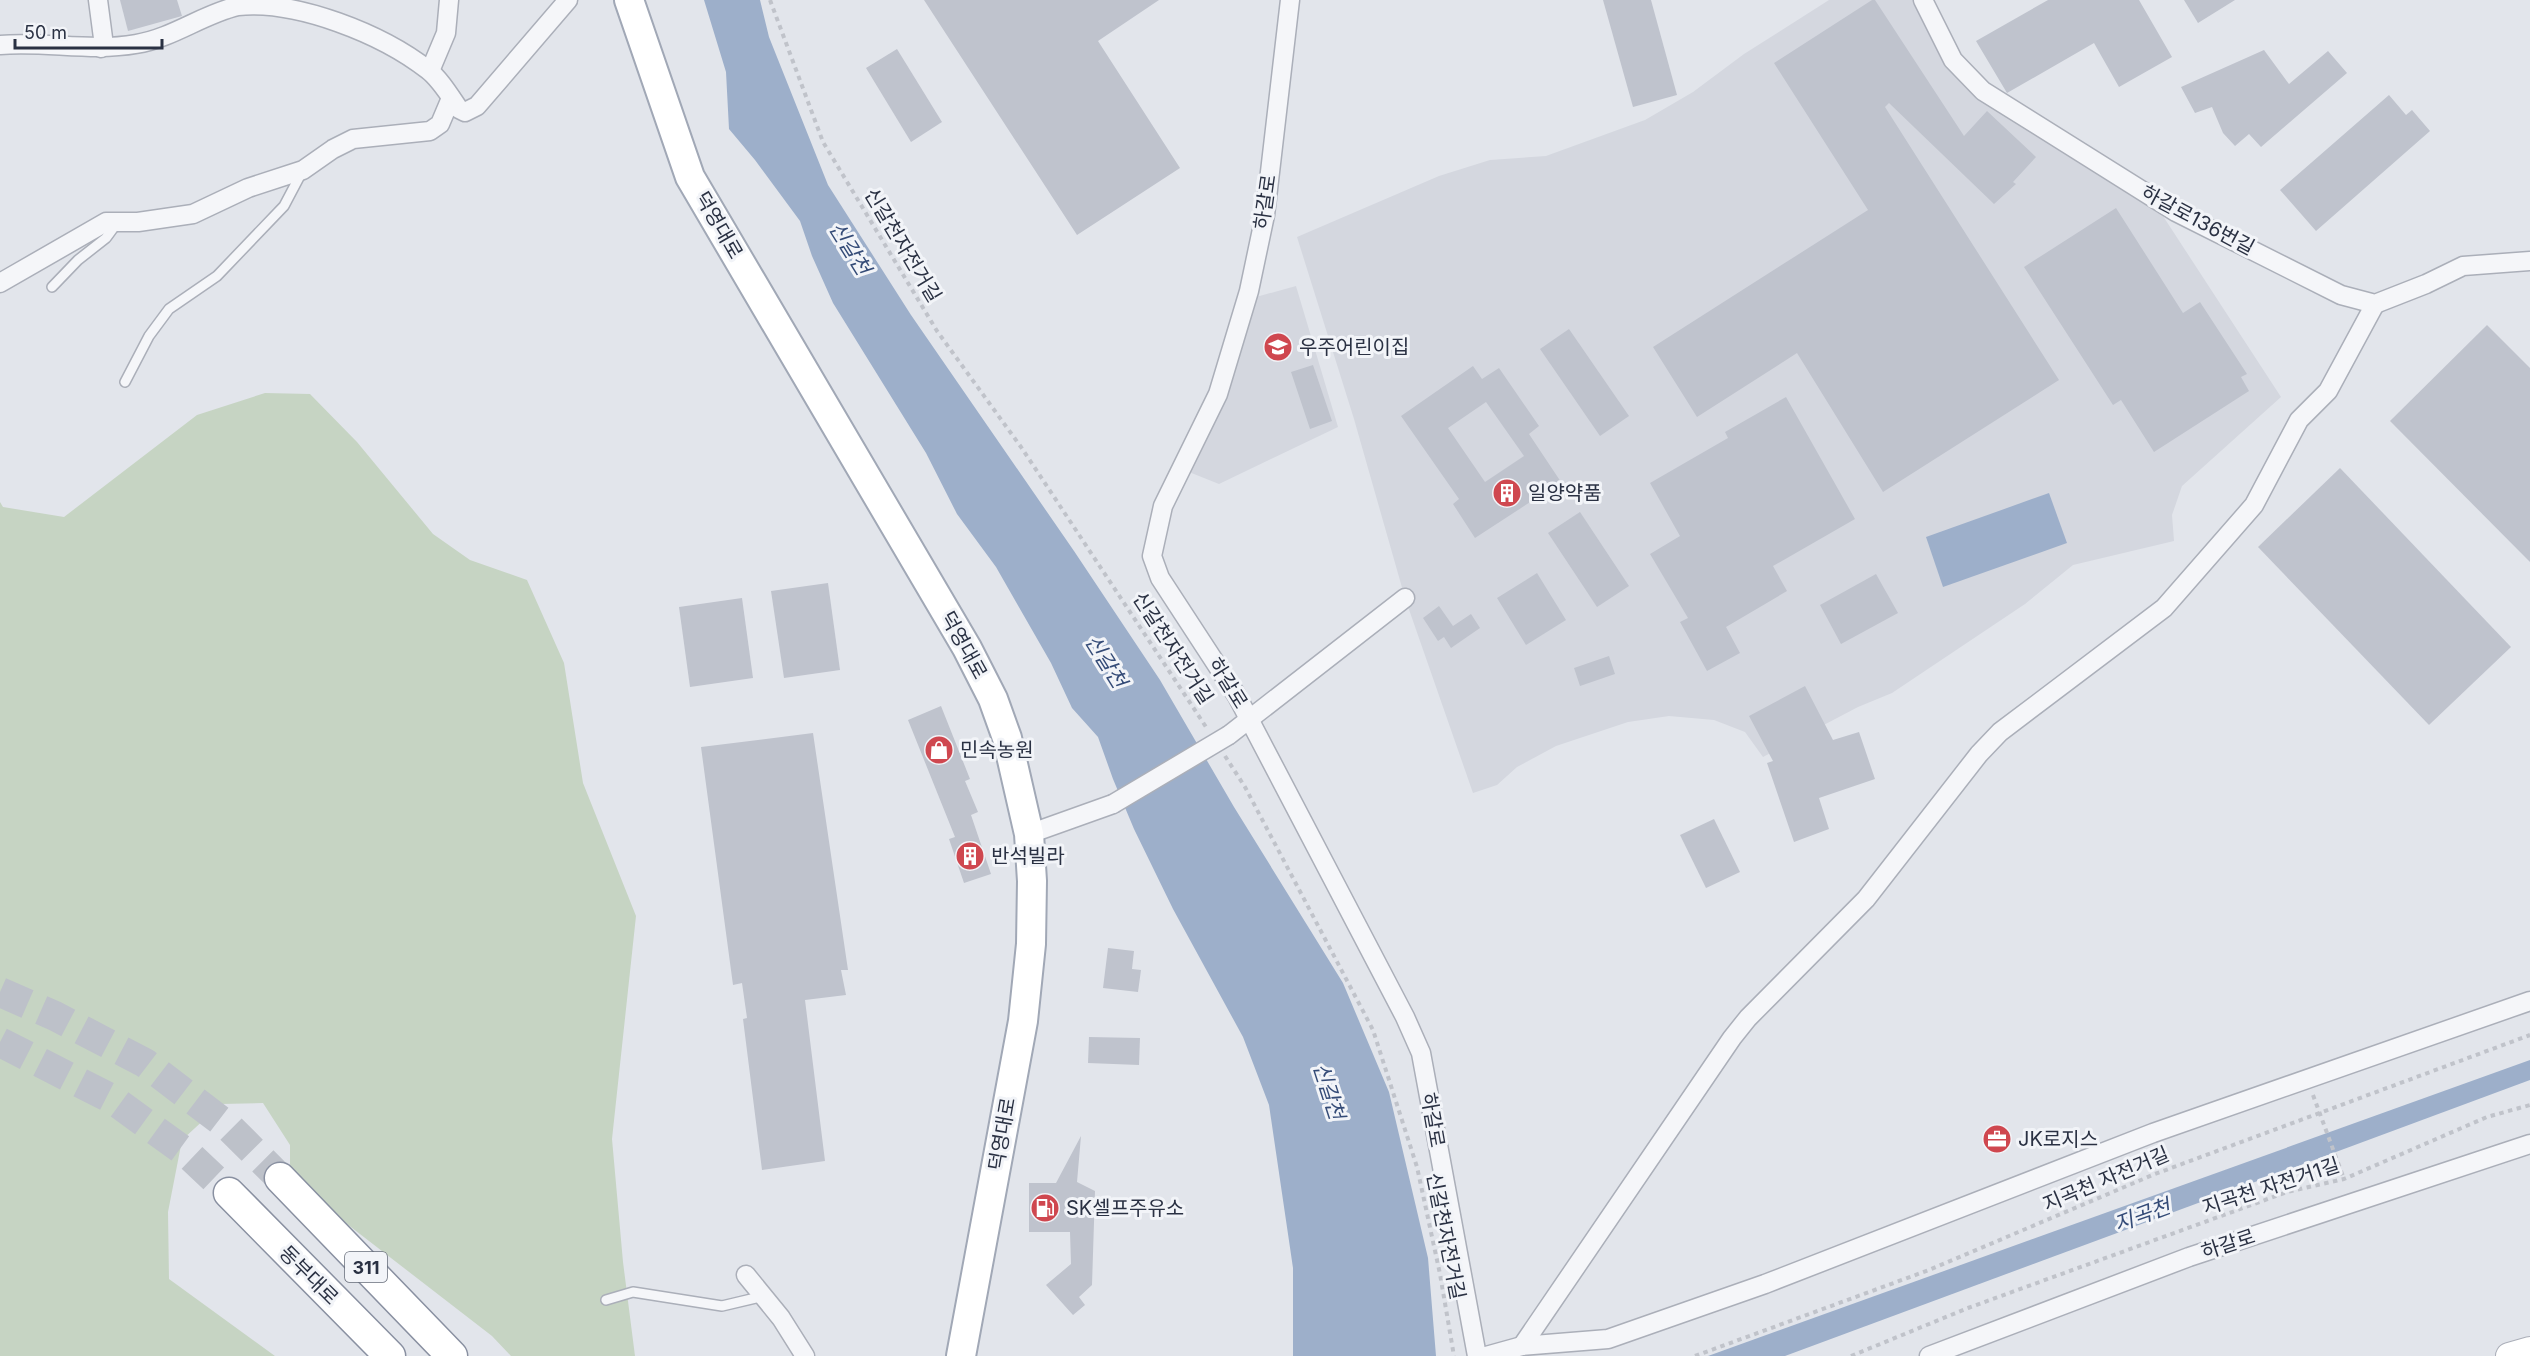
<svg xmlns="http://www.w3.org/2000/svg" width="2530" height="1356" font-family="Inter,'Noto Sans KR',sans-serif">
	<rect width="100%" height="100%" fill="#e2e5eb"/>
	<g fill="#d4d7df">
		<path d="M1829,0H1913L1950,64L1989,104L2161,213L2281,397L2182,486L2172,515L2174,541L2073,565L2025,604L1892,693L1858,707L1763,757L1745,732L1714,720L1669,716L1628,722L1556,746L1517,767L1497,785L1473,793L1405,598L1354,419L1297,237L1439,176L1490,160L1546,156L1645,120L1693,92L1744,54Z"/>
		<path d="M1296,286L1338,427L1219,484L1189,472L1227,396L1256,297Z"/>
	</g>
	<path fill="#c6d4c3" d="M265,393L310,394L357,442L433,534L470,560L527,580L564,663L583,783L636,916L612,1139L623,1262L635,1356H511L492,1336L290,1180V1145L263,1103L221,1104L182,1140L168,1212L169,1279L275,1356H0V502L3,507L64,517L197,415Z"/>
	<g fill="#9dafca">
		<path d="M704,0H760L769,37L828,185L911,315L1074,551L1160,680L1234,807L1343,983L1389,1092L1428,1258L1436,1356H1293V1268L1269,1105L1243,1037L1173,909L1134,829L1113,779L1098,737L1072,708L1051,663L996,567L957,514L926,453L833,303L812,256L800,221L755,160L729,129L726,72Z"/>
		<path d="M2049,493L2067,543L1943,587L1926,537Z"/>
		<path d="M2530,1060V1080L1785,1356H1708Z"/>
	</g>
	<g fill="#bfc3cd" fill-rule="evenodd">
		<path d="M120,0H177L182,16L128,31Z"/>
		<path d="M924,0H1159L1098,41L1180,168L1077,235Z"/>
		<path d="M1603,0H1651L1677,95L1633,107Z"/>
		<path d="M1872,0H1875L1964,136L1987,111L2036,157L2013,182L2016,184L1994,204L1889,103L1885,107L2059,380L1883,492L1797,353L1697,417L1653,347L1868,210L1774,63Z"/>
		<path d="M2048,0H2139L2172,57L2119,87L2094,43L2007,93L1976,41Z"/>
		<path d="M2184,0H2235L2198,23Z"/>
		<path d="M897,49L942,122L911,142L866,68Z"/>
		<path d="M2264,50L2289,84L2328,51L2347,73L2261,147L2249,134L2235,146L2223,133L2212,107L2195,113L2181,87Z"/>
		<path d="M2389,95L2406,115L2412,110L2430,131L2316,231L2280,190Z"/>
		<path d="M2116,208L2183,313L2200,302L2247,374L2241,377L2249,391L2154,452L2121,400L2113,405L2024,267Z"/>
		<path d="M2487,325L2530,368V562L2390,421Z"/>
		<path d="M1569,329L1629,416L1600,436L1540,349Z"/>
		<path d="M1313,365L1332,421L1310,429L1291,372Z"/>
		<path d="M1473,366L1482,379L1499,368L1539,426L1529,434L1561,482L1475,538L1453,504L1459,499L1401,416ZM1486,402L1524,456L1485,482L1448,428Z"/>
		<path d="M1786,397L1855,519L1773,566L1787,591L1726,627L1740,653L1707,671L1680,622L1688,618L1650,554L1680,536L1650,483L1728,438L1725,432Z"/>
		<path d="M2340,468L2511,647L2429,725L2258,547Z"/>
		<path d="M1580,512L1629,586L1597,607L1548,533Z"/>
		<path d="M1537,573L1566,620L1526,645L1497,598Z"/>
		<path d="M1876,574L1898,613L1841,644L1820,605Z"/>
		<path d="M828,583L840,670L784,678L771,591Z"/>
		<path d="M742,598L753,678L690,687L679,607Z"/>
		<path d="M1439,606L1453,626L1471,614L1480,628L1451,648L1444,637L1438,641L1423,618Z"/>
		<path d="M1609,656L1615,674L1580,686L1574,668Z"/>
		<path d="M1805,686L1833,740L1859,732L1875,779L1819,798L1829,829L1794,842L1767,763L1773,761L1749,716Z"/>
		<path d="M941,706L970,779L965,781L978,812L971,815L991,874L964,883L949,839L955,837L908,720Z"/>
		<path d="M813,733L848,970H841L846,995L805,1000L825,1161L762,1170L743,1019L747,1018L742,983L733,985L701,747Z"/>
		<path d="M1714,819L1740,872L1706,888L1680,835Z"/>
		<path d="M1108,948L1134,951L1132,969L1141,970L1138,992L1103,988Z"/>
		<path d="M1089,1037L1140,1038L1139,1065L1088,1063Z"/>
		<path d="M1081,1136L1077,1182L1095,1191L1092,1285L1079,1297L1085,1305L1073,1315L1046,1285L1071,1264L1070,1232H1029V1183H1056Z"/>
	</g>
	<g fill="none" stroke-linecap="round" stroke-linejoin="round">
		<g stroke="#bdc1c9" stroke-width="30" stroke-dasharray="30 15" stroke-linecap="butt">
			<path d="M0,992L55,1016L145,1063L229,1127L280,1178"/>
			<path d="M0,1042L112,1099L188,1154L229,1193"/>
		</g>
		<g stroke="#abafb9" stroke-width="12">
			<g id="service">
				<path d="M52,287L78,260L106,238L117,223"/>
				<path d="M125,382L149,336L169,309L217,276L284,206L303,170"/>
				<path d="M606,1300L633,1292L722,1306L764,1296"/>
			</g>
		</g>
		<g stroke="#abafb9" stroke-width="21">
			<g id="minor">
				<path d="M98,0L103,38L101,48"/>
				<path d="M1290,0L1265,215L1249,291L1218,394L1163,506L1152,556L1160,578L1237,696L1405,1017L1421,1053L1477,1356"/>
				<path d="M1923,0L1953,60L1983,91L2176,212L2341,295L2375,304L2426,284L2463,266L2530,261"/>
				<path d="M0,45C45,41 91,52 136,44C173,38 203,14 238,6C297,0 382,34 428,70C440,79 450,96 459,109L465,112L477,106L568,0"/>
				<path d="M430,71L446,33L449,0"/>
				<path d="M0,283L106,222H138L193,214L248,188L303,170L333,149L353,139L430,131L440,124L451,98"/>
				<path d="M1229,735L1405,598"/>
				<path d="M1029,834L1113,804"/>
				<path d="M746,1275L781,1318L805,1356"/>
				<path d="M1522,1346L1732,1038L1748,1018L1866,899L1979,754L2000,732L2164,608L2254,505L2299,420L2328,391L2375,304"/>
				<path d="M1486,1356L1522,1346L1608,1339L1765,1284L2153,1133L2530,1001"/>
				<path d="M1929,1356L2189,1257L2530,1144"/>
			</g>
		</g>
		<g stroke="#abafb9" stroke-width="28">
			<path id="secondary" d="M2509,1356L2530,1350"/>
		</g>
		<g stroke="#a1a8b6" stroke-width="32">
			<path id="primary" d="M629,0L690,177L967,648L993,699L1007,738L1029,834L1032,881L1031,944L1023,1021L961,1356"/>
		</g>
		<g stroke="#8990a1" stroke-width="33">
			<g id="trunk">
				<path d="M280,1178L452,1356"/>
				<path d="M229,1193L390,1356"/>
			</g>
		</g>
		<g stroke="#c0c3ca" stroke-width="4" stroke-dasharray="4.5 4.5" stroke-linecap="butt">
			<path d="M770,0L823,142L937,331L1021,447L1208,730"/>
			<path d="M1225,756L1245,787L1373,1030L1417,1167L1440,1274L1454,1356"/>
			<path d="M2313,1095L2344,1179"/>
			<path d="M1695,1356L1929,1270L2155,1174L2530,1035"/>
			<path d="M1851,1356L1968,1308L2287,1192L2344,1179L2487,1117L2530,1105"/>
		</g>
		<use href="#service" stroke="#f5f6f9" stroke-width="9"/>
		<use href="#minor" stroke="#f5f6f9" stroke-width="18"/>
		<use href="#secondary" stroke="#fff" stroke-width="26"/>
		<use href="#primary" stroke="#fff" stroke-width="28"/>
		<use href="#trunk" stroke="#fff" stroke-width="30"/>
		<g stroke="#abafb9" stroke-width="21" stroke-linecap="butt">
			<path id="minor-bridge" d="M1113,804L1229,735"/>
		</g>
		<use href="#minor-bridge" stroke="#f5f6f9" stroke-width="18"/>
	</g>
	<defs>
		<g id="school-disc" transform="scale(1.5)"><circle r="9.5" fill="#cf474f" stroke="#f2f4f8"/><path d="M0-5L7-2L0 1L-7-2ZM-4 1L0 2.5L4 1V4Q0 6-4 4Z" fill="#fff"/></g>
		<g id="building-disc" transform="scale(1.5)"><circle r="9.5" fill="#cf474f" stroke="#f2f4f8"/><path d="M-4-6H4V6H1V3H-1V6H-4ZM-2.5-4.3h1.7v1.8h-1.7ZM.8-4.3h1.7v1.8H.8ZM-2.5-1h1.7V.8h-1.7ZM.8-1h1.7V.8H.8Z" fill="#fff"/></g>
		<g id="shop-disc" transform="scale(1.5)"><circle r="9.5" fill="#cf474f" stroke="#f2f4f8"/><path d="M-5-2.5h2.3a2.7 3.5 0 0 1 5.4 0H5L5.5 6h-11ZM-1.5-2.5h3a1.5 2.3 0 0 0-3 0Z" fill="#fff"/></g>
		<g id="office-disc" transform="scale(1.5)"><circle r="9.5" fill="#cf474f" stroke="#f2f4f8"/><path d="M-6-3h4V-5.5h4V-3h4V5H-6ZM-1-4.5V-3h2v-1.5ZM-6 0V1H6V0Z" fill="#fff"/></g>
		<g id="fuel-disc" transform="scale(1.5)"><circle r="9.5" fill="#cf474f" stroke="#f2f4f8"/><path d="M-5.5-6h7V0h2V4h1.3V-2.5L3-4.5l.8-.8L6-3V5H2.5V1h-1V6h-7ZM-4.2-4.7v3.2H.2V-4.7Z" fill="#fff"/></g>
	</defs>
	<g fill-rule="evenodd">
		<use href="#school-disc" x="1278" y="347"/>
		<use href="#building-disc" x="1507" y="493"/>
		<use href="#shop-disc" x="939" y="750"/>
		<use href="#building-disc" x="970" y="856"/>
		<use href="#office-disc" x="1997" y="1139"/>
		<use href="#fuel-disc" x="1045" y="1208"/>
	</g>
	<g text-anchor="middle" dominant-baseline="central" stroke-width="6" stroke-linejoin="round" paint-order="stroke">
		<rect fill="#f2f4f8" stroke="#666c79" stroke-width="1.5" x="345" y="1252" width="42" height="30" rx="4.5"/>
		<g font-size="18" font-weight="bold" fill="#2a3143">
			<text x="366" y="1267">311</text>
		</g>
		<g font-size="20" fill="#2a3143" stroke="#f2f4f8">
			<text transform="translate(1265 202) rotate(-82)">하갈로</text>
			<text transform="translate(2198 220) rotate(28)">하갈로136번길</text>
			<text transform="translate(719 225) rotate(60)">덕영대로</text>
			<text transform="translate(903 245) rotate(59)">신갈천자전거길</text>
			<text transform="translate(964 645) rotate(61)">덕영대로</text>
			<text transform="translate(1173 648) rotate(57)">신갈천자전거길</text>
			<text transform="translate(1228 683) rotate(58)">하갈로</text>
			<text transform="translate(1433 1120) rotate(80)">하갈로</text>
			<text transform="translate(1002 1134) rotate(-80)">덕영대로</text>
			<text transform="translate(2106 1179) rotate(-23)">지곡천 자전거길</text>
			<text transform="translate(2271 1186) rotate(-18)">지곡천 자전거1길</text>
			<text transform="translate(1446 1236) rotate(79)">신갈천자전거길</text>
			<text transform="translate(2228 1244) rotate(-18)">하갈로</text>
			<text transform="translate(309 1275) rotate(45)">동부대로</text>
		</g>
		<g font-size="20" fill="#2a3143" stroke="#f2f4f8" text-anchor="start">
			<text x="1299" y="347">우주어린이집</text>
			<text x="1528" y="493">일양약품</text>
			<text x="960" y="750">민속농원</text>
			<text x="991" y="856">반석빌라</text>
			<text x="2018" y="1139">JK로지스</text>
			<text x="1066" y="1208">SK셀프주유소</text>
		</g>
		<g font-size="21" font-style="italic" fill="#344b77" stroke="#f2f4f8">
			<text transform="translate(850 248) rotate(58)">신갈천</text>
			<text transform="translate(1106 661) rotate(58)">신갈천</text>
			<text transform="translate(1329 1091) rotate(72)">신갈천</text>
			<text transform="translate(2142 1215) rotate(-20)">지곡천</text>
		</g>
	</g>
	<path d="M15 39v9h147v-9" fill="none" stroke="#2a3143" stroke-width="3"/>
	<text x="24" y="39" font-size="18" fill="#2a3143" stroke="#f2f4f8" stroke-width="4.5" paint-order="stroke">50 m</text>
</svg>
